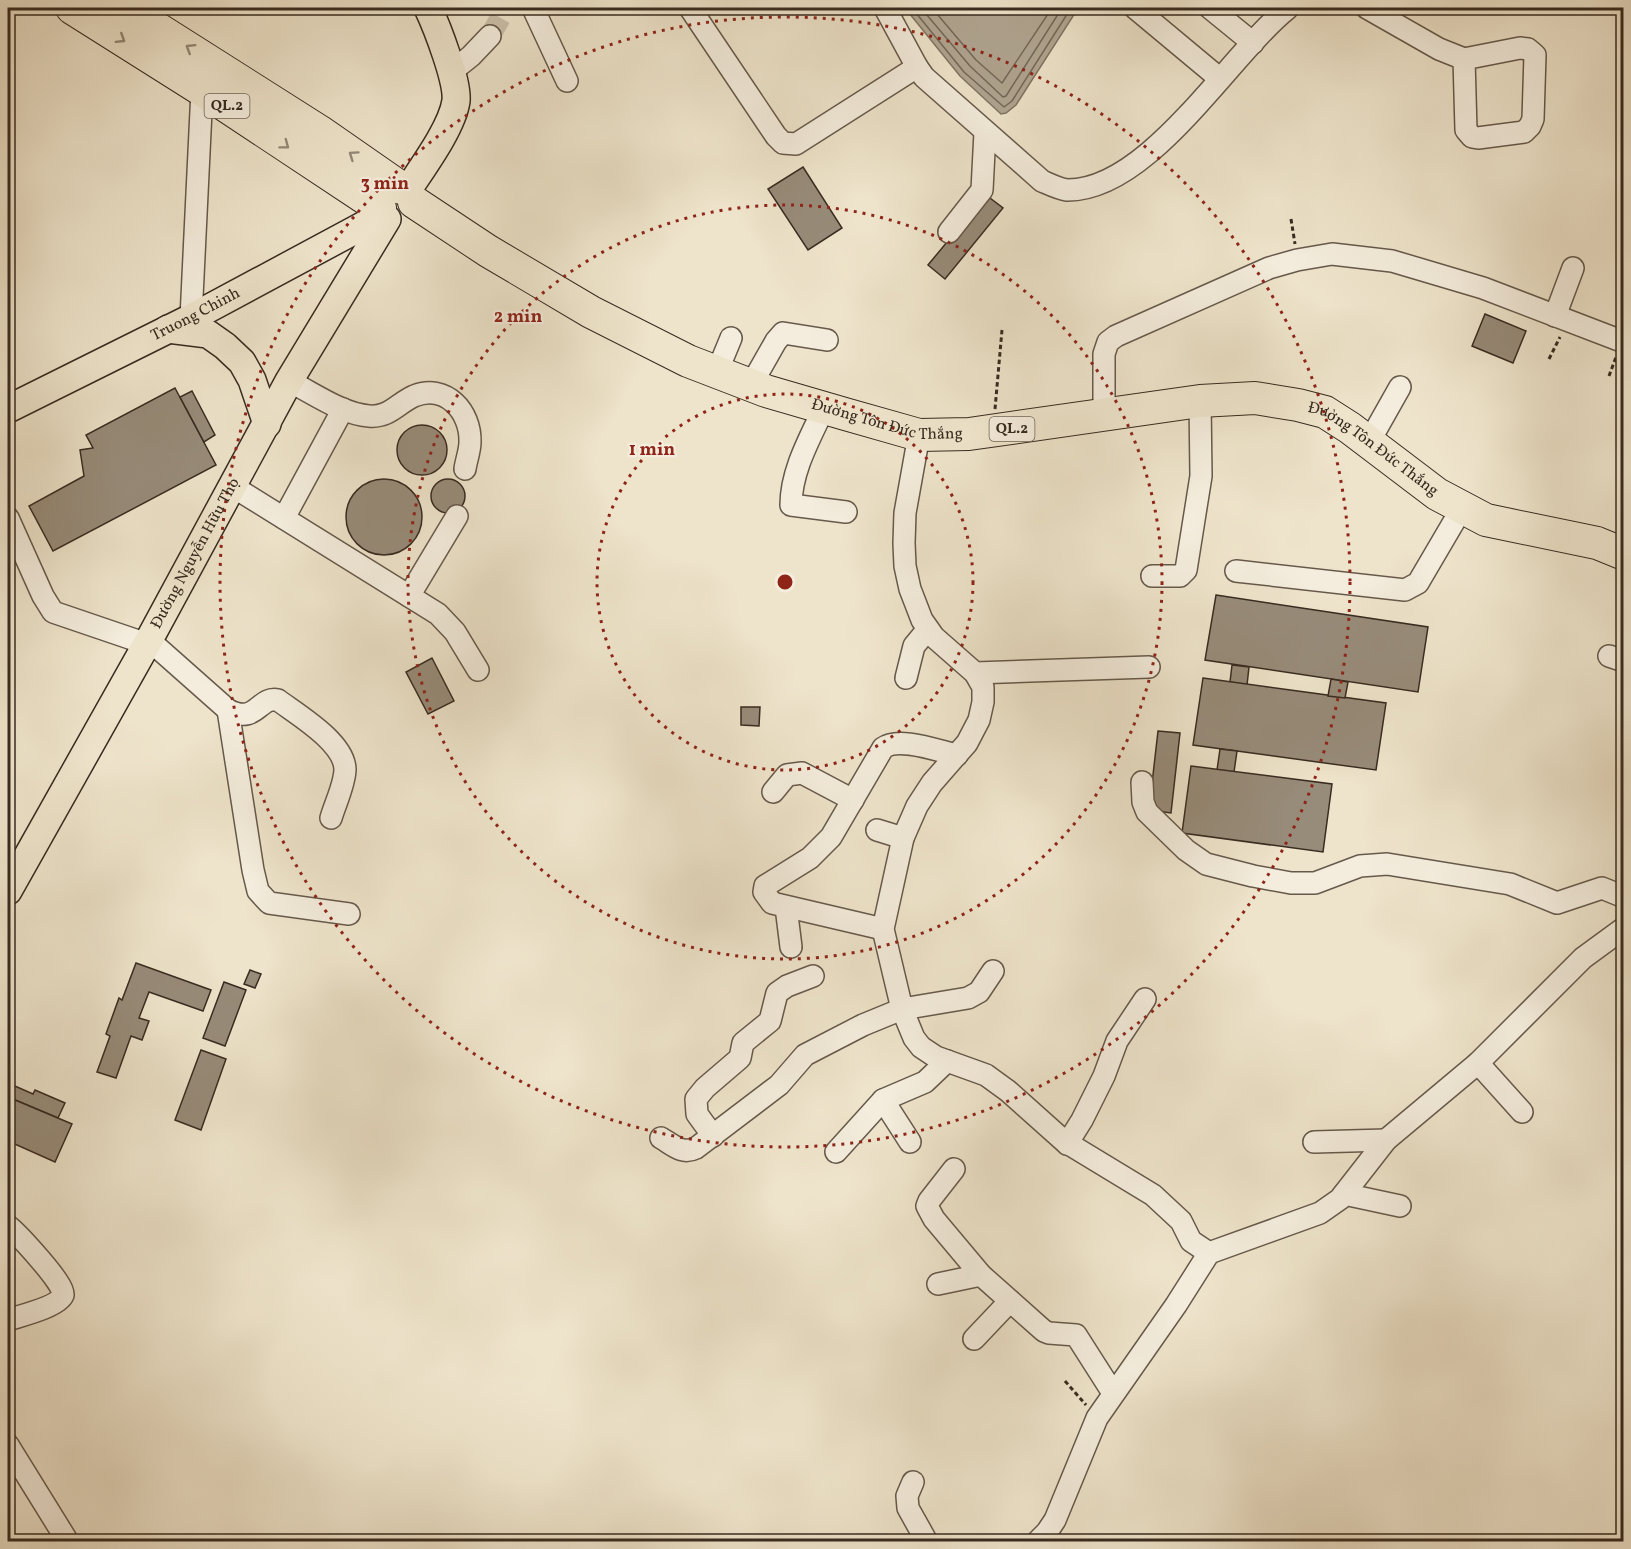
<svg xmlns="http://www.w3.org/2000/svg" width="1631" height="1549" font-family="Vollkorn,serif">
	<rect width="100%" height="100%" fill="#eee4cb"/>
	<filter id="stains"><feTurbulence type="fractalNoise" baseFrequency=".00333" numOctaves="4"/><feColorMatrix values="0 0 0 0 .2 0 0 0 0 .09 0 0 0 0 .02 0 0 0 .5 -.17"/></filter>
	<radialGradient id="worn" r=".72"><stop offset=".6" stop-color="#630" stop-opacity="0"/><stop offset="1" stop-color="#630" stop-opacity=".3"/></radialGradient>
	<path fill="#b0a591" stroke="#807464" stroke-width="1.5" d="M905,8H1076L1077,10L1016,105L1006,113L1001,114L960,76Z"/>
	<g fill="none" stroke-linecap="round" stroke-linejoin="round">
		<g stroke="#746858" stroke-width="1.5">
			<path d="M912,8L964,72L1004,107L1012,101L1071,8"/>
			<path d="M921,8L970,66L1003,97L1006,96L1062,8"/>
			<path d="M932,8L976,60L1002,83L1052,8"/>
		</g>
	</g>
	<g fill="#978b79" stroke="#382b20" stroke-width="1.5">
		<path d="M803,167L842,228L808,250L768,189Z"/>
		<path d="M986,195L1003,208L945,279L928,265Z"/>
		<path d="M1485,314L1526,331L1513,363L1472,346Z"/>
		<path d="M175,388L216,465L53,551L29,506L84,476L80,450L93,448L86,435Z"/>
		<path d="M192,391L215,435L204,442L180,397Z"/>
		<circle cx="422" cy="450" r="25"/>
		<circle cx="448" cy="496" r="17"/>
		<circle cx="384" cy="517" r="38"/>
		<path d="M1216,595L1428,627L1418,692L1205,660Z"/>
		<path d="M432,658L454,701L428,714L406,672Z"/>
		<path d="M1232,665L1249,667L1247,685L1230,682Z"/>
		<path d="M1203,678L1386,703L1376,770L1193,745Z"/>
		<path d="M1331,679L1348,682L1345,698L1328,696Z"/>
		<path d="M741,707H760L759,726L741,725Z"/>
		<path d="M1158,731L1180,733L1171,813L1149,810Z"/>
		<path d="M1220,749L1237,751L1234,772L1217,770Z"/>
		<path d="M1191,766L1332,784L1323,852L1182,833Z"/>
		<path d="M136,963L211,990L203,1011L149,992L139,1018L149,1021L142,1040L131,1036L116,1078L97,1072L110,1036L106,1034L119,998L122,1000Z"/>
		<path d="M250,970L261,974L255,988L244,984Z"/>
		<path d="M224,982L246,990L225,1046L203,1038Z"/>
		<path d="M201,1050L226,1059L201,1130L175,1120Z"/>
		<path d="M8,1083L33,1094L35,1090L65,1103L58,1118L8,1097Z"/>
		<path d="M8,1097L72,1124L55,1162L8,1141Z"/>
	</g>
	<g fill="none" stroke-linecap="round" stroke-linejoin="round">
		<path stroke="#cabfa9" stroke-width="21" stroke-dasharray="21 10" stroke-linecap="butt" d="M490,36L506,8"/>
		<g stroke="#66594b" stroke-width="24">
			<g id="minor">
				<path d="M533,8L567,81"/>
				<path d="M690,8L776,136L783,143L796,144L917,67"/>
				<path d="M885,8L917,67L924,77L1042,181C1049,184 1059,189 1067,190C1149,191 1229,55 1288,8"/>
				<path d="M1135,8L1219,78"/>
				<path d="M1210,8L1253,43"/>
				<path d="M1367,8L1439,49L1464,59L1466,130L1472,137L1478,138L1524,132L1530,126L1533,119L1535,55L1528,49L1520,48L1464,59"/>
				<path d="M451,72L471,56L490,36"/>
				<path d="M949,232L982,190L985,132"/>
				<path d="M1555,316L1573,268"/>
				<path d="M191,318L202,90"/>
				<path d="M717,372L731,338"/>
				<path d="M289,381C313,393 342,414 369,416C389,418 398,403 414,396C446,383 471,412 470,442C470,451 466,461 465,469"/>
				<path d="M751,385L776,341L783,333L827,340"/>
				<path d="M824,408C810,438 791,471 791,505L846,512"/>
				<path d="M1104,413V354L1108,342L1116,336L1269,268L1297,260L1332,254L1392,261L1483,288L1624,342"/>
				<path d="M919,435L905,513L904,543L905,566L910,589L922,620L934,637L975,673L983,687V702L979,720L967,743L932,783L917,806L903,838L883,929L902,1009L914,1038L921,1047L936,1057L986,1075L1008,1091L1064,1141L1153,1195L1181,1221L1191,1241L1209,1253"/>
				<path d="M1369,442L1400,387"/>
				<path d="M232,486L438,614L455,632L478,670"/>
				<path d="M8,518L43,596L53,612L147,644"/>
				<path d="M284,518L343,409"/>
				<path d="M1236,571L1405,590L1418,583L1462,508"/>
				<path d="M1152,576H1180L1186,570L1201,476L1200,401"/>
				<path d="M409,596L457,516"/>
				<path d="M149,640L228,710C257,725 258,696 278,700C298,715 344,742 345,769C345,784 335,804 331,818"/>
				<path d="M1609,656L1624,661"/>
				<path d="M975,673L1149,667"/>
				<path d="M906,678L914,646L928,629"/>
				<path d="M228,710L253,870L258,891L269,903L349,914"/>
				<path d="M1142,782L1143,802L1147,812L1186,850L1206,864L1253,876L1291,883H1315L1360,866L1387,864L1510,884L1557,903L1602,888L1624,897"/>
				<path d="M773,792L787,775L802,773L853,800"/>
				<path d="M877,830L903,838"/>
				<path d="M786,907L791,947"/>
				<path d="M883,929L772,903L764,892L765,886L810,858L831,837L883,748C899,736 938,751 957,755"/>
				<path d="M1478,1063L1522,1112"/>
				<path d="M883,1100L910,1142"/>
				<path d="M713,1136L697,1114L696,1099L705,1088L740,1058L743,1043L770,1021L777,993L787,986L813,976"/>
				<path d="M661,1138C673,1145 682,1155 696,1148L779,1085L805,1055L863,1025L902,1009L968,998L979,992L993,971"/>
				<path d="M1314,1142L1386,1140"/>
				<path d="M1067,1144L1082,1120L1104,1076L1117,1041L1145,999"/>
				<path d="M836,1152L883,1100L925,1082L947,1061"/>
				<path d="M954,1169L929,1201L927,1206L934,1219L981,1275L1044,1331L1049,1333L1076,1335L1113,1393"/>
				<path d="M1344,1194L1400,1206"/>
				<path d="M8,1226C17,1233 66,1285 63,1295C58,1307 19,1316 8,1320"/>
				<path d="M938,1284L981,1275"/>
				<path d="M974,1339L1010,1301"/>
				<path d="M8,1445L68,1542"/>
				<path d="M913,1482L907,1496L908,1508L927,1542"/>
				<path d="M1037,1542L1047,1532L1055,1520L1097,1418L1176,1305L1209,1253L1320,1213L1340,1199L1386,1140L1478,1063L1583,958L1624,928"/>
			</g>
		</g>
		<g stroke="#382b20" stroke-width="30">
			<g id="major">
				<path d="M407,191C422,168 452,128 456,101C458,81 437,27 428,8"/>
				<path d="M168,329L208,334L225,346L242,362L252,380L267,424"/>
				<path id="s1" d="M8,409L191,318L383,215"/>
				<path id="s2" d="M8,891L149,640L289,381L387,219"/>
			</g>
		</g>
		<g stroke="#382b20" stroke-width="34">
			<g id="highway">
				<path d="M72,8L202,90L380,208"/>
				<path d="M125,8L319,131L401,188"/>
				<path id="s3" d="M414,202L488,251L591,312L688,361L766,391L845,414L919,435L969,434L1200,401L1255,398L1298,405L1325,412L1350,428L1437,494L1486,520L1597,543L1624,554"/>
			</g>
		</g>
		<g stroke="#382b20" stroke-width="3" stroke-dasharray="4.5 3" stroke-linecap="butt">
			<path d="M1291,219L1295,244"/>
			<path d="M1549,359L1560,337"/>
			<path d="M1609,376L1616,357"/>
			<path d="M995,409L1002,330"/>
			<path d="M1065,1381L1086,1405"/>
		</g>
		<use href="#minor" stroke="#f4eddd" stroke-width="21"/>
		<use href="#major" stroke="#eee4cb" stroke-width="27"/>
		<use href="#highway" stroke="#eee4cb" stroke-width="32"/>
	</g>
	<defs><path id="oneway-chevron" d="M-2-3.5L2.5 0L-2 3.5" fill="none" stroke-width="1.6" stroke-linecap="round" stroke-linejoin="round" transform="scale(1.5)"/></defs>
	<g stroke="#938876">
		<use href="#oneway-chevron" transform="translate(121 39) rotate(32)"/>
		<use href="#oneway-chevron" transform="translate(190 48) rotate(-148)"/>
		<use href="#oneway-chevron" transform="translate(285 145) rotate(37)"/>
		<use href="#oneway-chevron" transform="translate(353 155) rotate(-145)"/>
	</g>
	<g fill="none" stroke="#8f2418" stroke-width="3" stroke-dasharray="3 6">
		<circle cx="785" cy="582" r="188"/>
		<circle cx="785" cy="582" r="377"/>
		<circle cx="785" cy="582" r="565"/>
	</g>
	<g text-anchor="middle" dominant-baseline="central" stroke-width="4.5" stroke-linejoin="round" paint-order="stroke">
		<g fill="#f4eddd" stroke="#706559" stroke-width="1.5">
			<rect x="204.5" y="94" width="45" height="24" rx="4.5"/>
			<rect x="989.5" y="417" width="45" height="24" rx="4.5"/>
		</g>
		<g font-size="15" font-weight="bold" fill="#382b20">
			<text x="227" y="106">QL.2</text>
			<text x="1012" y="429">QL.2</text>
		</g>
		<g font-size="16" fill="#382b20" stroke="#f4eddd">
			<text stroke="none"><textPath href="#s1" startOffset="210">Truong Chinh</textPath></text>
			<text stroke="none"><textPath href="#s3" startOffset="526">Đường Tôn Đức Thắng</textPath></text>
			<text stroke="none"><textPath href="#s3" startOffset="1030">Đường Tôn Đức Thắng</textPath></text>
			<text stroke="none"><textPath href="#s2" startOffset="386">Đường Nguyễn Hữu Thọ</textPath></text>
		</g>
	</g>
	<circle cx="785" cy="582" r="9" fill="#8f2418" stroke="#f4eddd" stroke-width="3"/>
	<g font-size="18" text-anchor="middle" font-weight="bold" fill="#8f2418" stroke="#f4eddd" stroke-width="4.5" stroke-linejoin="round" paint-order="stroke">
		<text x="385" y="189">3 min</text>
		<text x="518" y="322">2 min</text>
		<text x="652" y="455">1 min</text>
	</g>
	<rect width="1631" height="1549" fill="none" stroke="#eee4cb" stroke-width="30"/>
	<rect x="9" y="9" width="1613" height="1531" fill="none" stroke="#382b20" stroke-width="3"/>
	<rect x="15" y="15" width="1601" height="1519" fill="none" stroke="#382b20" stroke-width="1.5"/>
	<rect width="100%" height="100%" filter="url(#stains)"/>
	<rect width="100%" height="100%" fill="url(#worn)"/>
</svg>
